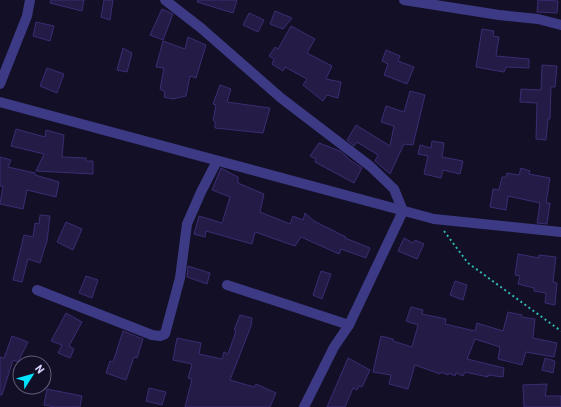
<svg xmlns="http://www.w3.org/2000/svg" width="561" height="407" font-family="Barlow,sans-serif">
	<rect width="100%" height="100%" fill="#130f26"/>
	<g fill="#241b47" stroke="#3b2d73">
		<path d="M51,0H84L82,11L50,3Z"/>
		<path d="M104,0H113L110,20L101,17Z"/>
		<path d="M198,0H237L233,13L197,2Z"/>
		<path d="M538,0L558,1L557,13L537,12Z"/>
		<path d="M162,9L173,14L163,40L150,35Z"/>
		<path d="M275,11L292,18L283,29L270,24Z"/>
		<path d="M249,13L264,20L258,32L243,25Z"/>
		<path d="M36,22L54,26L50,41L33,36Z"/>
		<path d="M291,26L315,39L307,53L332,66L326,79L341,82L338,98L327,95L323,101L303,85L307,79L285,67L283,71L272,64L274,59L269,56L275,47L278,49Z"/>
		<path d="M482,29L494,31L493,36L499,37L496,56L529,59V68L506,67L504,72L476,67Z"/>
		<path d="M188,37L206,45L196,78L190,76L186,96L173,99L164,97L165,92L160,89L164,68L156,67L163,41L185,49Z"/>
		<path d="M123,48L132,53L127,72L117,70Z"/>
		<path d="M386,50L400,56L398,61L414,67L407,84L384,75L388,64L382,61Z"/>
		<path d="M542,65L557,66L555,87H551L550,119H548L546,140L536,139L537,103L520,102L521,89L541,90Z"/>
		<path d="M47,68L64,74L57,93L40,86Z"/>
		<path d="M220,85L231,89L227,102L270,108L263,133L215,128V122L213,120L216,105L213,104Z"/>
		<path d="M410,91L425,95L413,145L404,144L390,174L375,161L378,155L357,142L354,146L347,140L356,125L390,146L394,126L381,122L386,106L404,112Z"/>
		<path d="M16,129L45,137L46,130L64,135L62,157L86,158V161H93V174L36,171L44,154L11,146Z"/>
		<path d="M432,141L444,143L442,157L463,161L460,174L443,170L441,178L424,174L428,156L418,154L420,145L431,148Z"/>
		<path d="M319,143L340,151L347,157V158L362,168L354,183L315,162L316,159L310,156Z"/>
		<path d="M0,157L11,160L8,167L35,173V175L59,182L56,197L27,190L23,209L0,204L3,186H0Z"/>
		<path d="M221,168L238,177V183L264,194L260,212L290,224L293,216L303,220L305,213L314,221L346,237L345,238L370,248L366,258L341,249L339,254L301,237L295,246L255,232L252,244L206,231L205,237L194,234L199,216L222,223L230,197L212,190Z"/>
		<path d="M521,168L530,171L529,174L550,178L546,203H550L547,224L537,223L540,203L508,196L506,210L490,207L493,189L499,190L502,177H506L507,173L519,175Z"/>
		<path d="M40,215L50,216L47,241L40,263L28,259L22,282L13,280L24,235L33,237L35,223L39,224Z"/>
		<path d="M66,222L82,229L73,250L57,242Z"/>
		<path d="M404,238L413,243L415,240L424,244L417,259L398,251Z"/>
		<path d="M518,254L539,258V255L556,257L553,282L557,283L555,305L545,303L546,293L534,291V288L518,284L520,276L515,275Z"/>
		<path d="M188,266L210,273L207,284L187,277Z"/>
		<path d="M321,271L331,274L322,299L313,295Z"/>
		<path d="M86,276L98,280L92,298L79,293Z"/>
		<path d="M455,281L467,285L463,300L450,295Z"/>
		<path d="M411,307L423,310L422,314L446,319L445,324L475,331L477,323L503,331L508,312L522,315L521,317L535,319L533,338L557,343L554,357L526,352L522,365L498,359L500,347L475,339L467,359L504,368L503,377L488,375V377L465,372L463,376L456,373L455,376L449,373L448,375L441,372L440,374L415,365L408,389L389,384L391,375L373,372L381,336L393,339V341L412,347L418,325L406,321Z"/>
		<path d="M66,313L82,322L69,346L74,349L70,358L58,353L62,345L51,341Z"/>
		<path d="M240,315L252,318L251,326L230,380L254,387L256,384L276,393L270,407H185L192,379L188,378L192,364L173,360L177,338L201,343L199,354L222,359L224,352L228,354L236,331L234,330Z"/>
		<path d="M123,331L143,339L137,358L134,357L126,380L106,373L110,361L113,362Z"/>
		<path d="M12,336L28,342L18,362L13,360L2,395H0V357L4,358Z"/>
		<path d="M348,358L370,370L362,387L359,386L357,390L353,388L345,407H327Z"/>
		<path d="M545,358L555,361L553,373L542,370Z"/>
		<path d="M547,384L545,396H561V407H524L523,385Z"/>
		<path d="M149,388L166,392L162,405L146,401Z"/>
		<path d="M47,389L82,396L80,407H55L44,405Z"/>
	</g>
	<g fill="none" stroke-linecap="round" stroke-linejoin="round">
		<path stroke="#2fb8b0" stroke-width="2" stroke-dasharray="2 3" stroke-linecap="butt" d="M444,231L468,263L561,331"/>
		<g stroke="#3d3a85" stroke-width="10">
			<path d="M165,0L201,28L281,98L370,166L394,189L403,211L349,325L334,347L304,407"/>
			<path d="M404,0L499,15L538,19L561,25"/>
			<path d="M0,84L27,16L30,0"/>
			<path d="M227,285L349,325"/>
			<path d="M37,290L152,335L160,336L165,334L180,278L187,224L201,192L217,161"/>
		</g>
		<path stroke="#3d3a85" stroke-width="10" d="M0,102L434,219L561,232"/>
	</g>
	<g transform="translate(32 375) rotate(53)"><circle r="19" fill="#130f26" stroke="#625e7d"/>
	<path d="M0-3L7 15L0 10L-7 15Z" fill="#00e5ff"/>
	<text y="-6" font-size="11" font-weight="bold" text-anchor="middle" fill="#d9d4ff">N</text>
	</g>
</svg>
